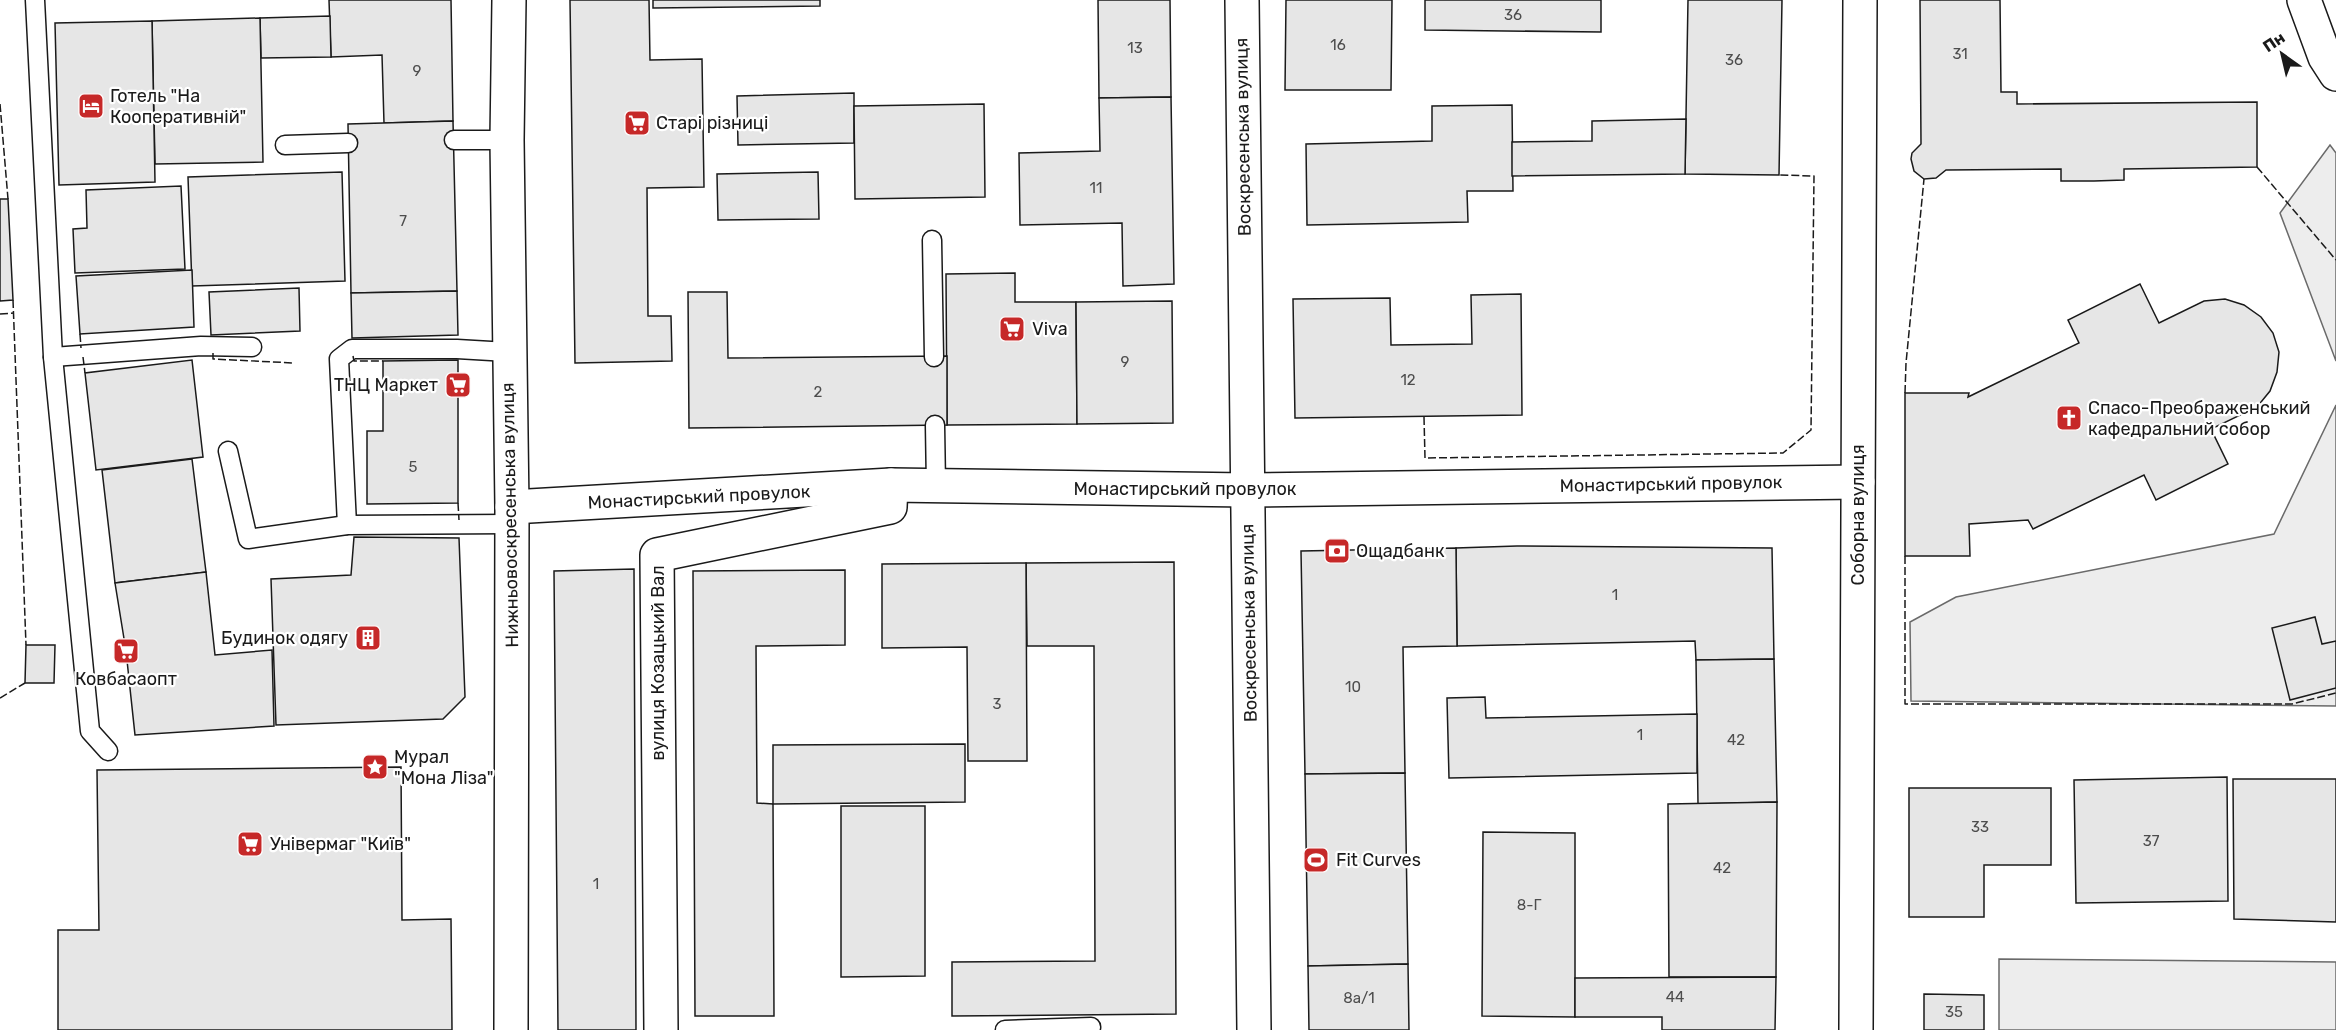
<svg xmlns="http://www.w3.org/2000/svg" width="2336" height="1030" font-family="Rubik,sans-serif">
	<rect width="100%" height="100%" fill="#fff"/>
	<g fill="#ededed" stroke="#6a6a6a" stroke-width="1.5">
		<path d="M2330,145L2336,153V361L2280,213Z"/>
		<path d="M2336,405V706L1911,701L1910,622L1956,597L2274,534Z"/>
		<path d="M1999,959L2336,962V1030H1999Z"/>
	</g>
	<g fill="#e6e6e6" stroke="#1a1a1a" stroke-width="1.5">
		<path d="M329,0H451L453,121L384,123L382,55L331,57Z"/>
		<path d="M570,0H649L650,60L702,59L704,187L647,188L648,316H671L672,361L575,363Z"/>
		<path d="M653,0H820V6L653,8Z"/>
		<path d="M1098,0H1170L1171,97L1099,98Z"/>
		<path d="M1286,0H1392L1391,90H1285Z"/>
		<path d="M1425,0H1601V32L1425,30Z"/>
		<path d="M1688,0H1782L1779,175L1685,174Z"/>
		<path d="M1920,0H2000L2001,92H2017V104L2257,102V167L2124,169V180L2094,181H2061V169L1946,170L1936,178L1924,179L1914,171L1911,159L1912,153L1921,144Z"/>
		<path d="M330,16L331,57L261,58L260,18Z"/>
		<path d="M260,18L263,162L155,164L152,21Z"/>
		<path d="M152,21L155,182L59,185L55,23Z"/>
		<path d="M854,93V143L738,145L737,96Z"/>
		<path d="M1171,97L1174,284L1123,286L1122,223L1020,225L1019,153L1100,151L1099,98Z"/>
		<path d="M984,104L985,197L855,199L854,106Z"/>
		<path d="M1512,105L1513,191H1467L1468,222L1307,225L1306,144L1432,141V106Z"/>
		<path d="M1686,119L1685,174L1512,176V142L1592,141V121Z"/>
		<path d="M453,121L457,291L351,293L348,124Z"/>
		<path d="M342,172L345,281L192,286L188,177Z"/>
		<path d="M818,172L819,219L718,220L717,174Z"/>
		<path d="M181,186L185,269L75,273L73,229L87,228L86,190Z"/>
		<path d="M0,199H8L13,300L0,301Z"/>
		<path d="M192,270L194,327L80,334L76,276Z"/>
		<path d="M1015,273V302H1076L1077,424L947,425L946,274Z"/>
		<path d="M2140,284L2159,323L2204,301L2225,299L2244,305L2261,317L2273,333L2279,352L2277,372L2270,391L2257,407L2211,429L2228,464L2156,500L2144,475L2033,529L2028,520L1969,524L1970,556H1905V393H1969L1968,397L2079,343L2068,320Z"/>
		<path d="M299,288L300,331L211,335L209,292Z"/>
		<path d="M457,291L458,335L352,338L351,293Z"/>
		<path d="M688,292H727L728,358L947,356V425L689,428Z"/>
		<path d="M1521,294L1522,415L1295,418L1293,299L1390,298L1391,345L1472,344L1471,295Z"/>
		<path d="M1172,301L1173,423L1077,424L1076,302Z"/>
		<path d="M192,360L203,457L96,470L85,373Z"/>
		<path d="M458,360V503L367,504V431H383V361Z"/>
		<path d="M192,459L206,572L115,583L102,470Z"/>
		<path d="M354,537L459,538L465,697L443,719L276,725L271,579L351,575Z"/>
		<path d="M1517,546L1772,548L1774,659L1696,660L1695,641L1457,646L1456,548Z"/>
		<path d="M1456,548L1457,646L1403,647L1405,773L1305,774L1301,551Z"/>
		<path d="M1174,562L1176,1014L952,1016V962L1095,961L1094,646H1027L1026,563Z"/>
		<path d="M1026,563L1027,761H968L967,647L882,648V564Z"/>
		<path d="M634,569L636,1030H558L554,571Z"/>
		<path d="M845,570V645L756,646L757,803L773,804L774,1016H695L693,571Z"/>
		<path d="M206,572L215,655L272,650L274,726L135,735L126,651L115,583Z"/>
		<path d="M2315,617L2322,644L2336,641V688L2290,700L2272,628Z"/>
		<path d="M26,645H55L54,683H25Z"/>
		<path d="M1774,659L1777,802L1698,804L1696,660Z"/>
		<path d="M1485,697L1486,718L1697,714V773L1449,778L1447,698Z"/>
		<path d="M965,744V802L773,804V745Z"/>
		<path d="M401,767L402,920L451,919L452,1030H58V930H99L97,770Z"/>
		<path d="M1405,773L1408,964L1308,966L1305,774Z"/>
		<path d="M2227,777L2228,901L2076,903L2074,780Z"/>
		<path d="M2233,779H2336V922L2234,919Z"/>
		<path d="M1909,788H2051V865H1984V917H1909Z"/>
		<path d="M1777,802L1776,977H1669L1668,804Z"/>
		<path d="M841,806H925V976L841,977Z"/>
		<path d="M1483,832L1575,833V1017L1482,1016Z"/>
		<path d="M1408,964L1409,1030H1309L1308,966Z"/>
		<path d="M1776,977L1775,1030H1662V1017H1575V978Z"/>
		<path d="M1924,994L1984,995V1030H1924Z"/>
	</g>
	<g fill="none" stroke-linecap="round" stroke-linejoin="round">
		<g stroke="#1a1a1a" stroke-width="21">
			<g id="lane">
				<path d="M35,0L53,357L90,731L108,751"/>
				<path d="M454,140H507"/>
				<path d="M285,145L348,143"/>
				<path d="M932,240L934,357"/>
				<path d="M53,357L201,346L252,347"/>
				<path d="M935,425L936,486"/>
				<path d="M228,451L248,539L347,525L511,524"/>
				<path d="M347,525L339,359L352,349H457L508,352"/>
				<path d="M1005,1030L1091,1027"/>
			</g>
		</g>
		<g stroke="#1a1a1a" stroke-width="36">
			<g id="street">
				<path d="M1242,0L1254,1030"/>
				<path d="M2304,0L2325,57L2336,74"/>
				<path d="M512,507L891,485L1247,490L1858,482"/>
				<path d="M661,1030L657,555L890,507L891,485"/>
				<path d="M1856,1030L1860,0"/>
			</g>
		</g>
		<g stroke="#1a1a1a" stroke-width="36">
			<path id="secondary" d="M509,0L507,140L512,507L511,1030"/>
		</g>
		<use href="#lane" stroke="#fff" stroke-width="18"/>
		<use href="#street" stroke="#fff" stroke-width="33"/>
		<use href="#secondary" stroke="#fff" stroke-width="33"/>
		<g stroke="#1a1a1a" stroke-width="1.5" stroke-dasharray="8 3" stroke-linecap="butt">
			<path d="M0,104L8,199"/>
			<path d="M2257,167L2336,260"/>
			<path d="M13,300L26,645"/>
			<path d="M0,314L14,313"/>
			<path d="M80,334L81,348"/>
			<path d="M213,353V359L294,363"/>
			<path d="M353,356L354,361H383"/>
			<path d="M83,357L85,373"/>
			<path d="M1905,393L1906,363L1924,179"/>
			<path d="M1424,417L1425,458L1783,453L1811,430L1814,176L1779,175"/>
			<path d="M458,503L459,520"/>
			<path d="M1905,556V704H2292L2336,693"/>
			<path d="M0,698L25,683"/>
		</g>
	</g>
	<defs>
		<g id="hotel-square" transform="scale(1.35)"><rect x="-9" y="-9" width="18" height="18" rx="4" fill="#c62828" stroke="#fff"/><path d="M-6-4.5h1.5V1H6V5H4.5V3h-9V5H-6ZM-4 0a1.8 1.8 0 1 1 3.6 0ZM.5 0V-2.5h3Q6-2.5 6 0Z" fill="#fff"/></g>
		<g id="supermarket-square" transform="scale(1.35)"><rect x="-9" y="-9" width="18" height="18" rx="4" fill="#c62828" stroke="#fff"/><path d="M-6-5.5h2.5l.6 2H6L4.5 2H-2.5L-4.4-4H-6ZM-1.5 3.2a1.3 1.3 0 1 0 .1 0ZM3 3.2a1.3 1.3 0 1 0 .1 0Z" fill="#fff"/></g>
		<g id="church-square" transform="scale(1.35)"><rect x="-9" y="-9" width="18" height="18" rx="4" fill="#c62828" stroke="#fff"/><path d="M-1.2-6h2.4v3.5h3.3v2.4h-3.3V6h-2.4V-.1h-3.3v-2.4h3.3Z" fill="#fff"/></g>
		<g id="bank-square" transform="scale(1.35)"><rect x="-9" y="-9" width="18" height="18" rx="4" fill="#c62828" stroke="#fff"/><path d="M-6-4H6V4H-6ZM0-2.3a2.3 2.3 0 1 0 0 4.6a2.3 2.3 0 1 0 0-4.6Z" fill="#fff"/></g>
		<g id="building-square" transform="scale(1.35)"><rect x="-9" y="-9" width="18" height="18" rx="4" fill="#c62828" stroke="#fff"/><path d="M-4-6H4V6H1V3H-1V6H-4ZM-2.5-4.3h1.7v1.8h-1.7ZM.8-4.3h1.7v1.8H.8ZM-2.5-1h1.7V.8h-1.7ZM.8-1h1.7V.8H.8Z" fill="#fff"/></g>
		<g id="sight-square" transform="scale(1.35)"><rect x="-9" y="-9" width="18" height="18" rx="4" fill="#c62828" stroke="#fff"/><path d="M0-6L1.8-2.2L6-1.7L2.9 1.2L3.7 5.4L0 3.3L-3.7 5.4L-2.9 1.2L-6-1.7L-1.8-2.2Z" fill="#fff"/></g>
		<g id="stadium-square" transform="scale(1.35)"><rect x="-9" y="-9" width="18" height="18" rx="4" fill="#c62828" stroke="#fff"/><path d="M0-5a6.5 5 0 1 0 0 10a6.5 5 0 1 0 0-10ZM-3.5-1.8h7v3.6h-7Z" fill="#fff"/></g>
	</defs>
	<g fill-rule="evenodd">
		<use href="#hotel-square" x="91" y="106"/>
		<use href="#supermarket-square" x="637" y="123"/>
		<use href="#supermarket-square" x="1012" y="329"/>
		<use href="#supermarket-square" x="458" y="385"/>
		<use href="#church-square" x="2069" y="418"/>
		<use href="#bank-square" x="1337" y="551"/>
		<use href="#building-square" x="368" y="638"/>
		<use href="#supermarket-square" x="126" y="651"/>
		<use href="#sight-square" x="375" y="767"/>
		<use href="#supermarket-square" x="250" y="844"/>
		<use href="#stadium-square" x="1316" y="860"/>
	</g>
	<g text-anchor="middle" dominant-baseline="central" stroke-width="4.5" stroke-linejoin="round" paint-order="stroke">
		<g font-size="15" fill="#4d4d4d">
			<text x="1513" y="15">36</text>
			<text x="1338" y="45">16</text>
			<text x="1135" y="48">13</text>
			<text x="1960" y="54">31</text>
			<text x="1734" y="60">36</text>
			<text x="417" y="71">9</text>
			<text x="1096" y="188">11</text>
			<text x="403" y="221">7</text>
			<text x="1125" y="362">9</text>
			<text x="1408" y="380">12</text>
			<text x="818" y="392">2</text>
			<text x="413" y="467">5</text>
			<text x="1615" y="595">1</text>
			<text x="1353" y="687">10</text>
			<text x="997" y="704">3</text>
			<text x="1640" y="735">1</text>
			<text x="1736" y="740">42</text>
			<text x="1980" y="827">33</text>
			<text x="2151" y="841">37</text>
			<text x="1722" y="868">42</text>
			<text x="596" y="884">1</text>
			<text x="1529" y="905">8-Г</text>
			<text x="1675" y="997">44</text>
			<text x="1359" y="998">8а/1</text>
			<text x="1954" y="1012">35</text>
		</g>
		<g font-size="18" fill="#1a1a1a" stroke="#fff" text-anchor="start">
			<text x="110" y="96">Готель "На<tspan x="110" dy="21">Кооперативній"</tspan></text>
			<text x="656" y="123">Старі різниці</text>
			<text x="1032" y="329">Viva</text>
			<text x="438" y="385" text-anchor="end">ТНЦ Маркет</text>
			<text x="2088" y="408">Спасо-Преображенський<tspan x="2088" dy="21">кафедральний собор</tspan></text>
			<text x="1356" y="551">Ощадбанк</text>
			<text x="348" y="638" text-anchor="end">Будинок одягу</text>
			<text x="126" y="679" text-anchor="middle">Ковбасаопт</text>
			<text x="394" y="757">Мурал<tspan x="394" dy="21">"Мона Ліза"</tspan></text>
			<text x="270" y="844">Універмаг "Київ"</text>
			<text x="1336" y="860">Fit Curves</text>
		</g>
		<g font-size="18" fill="#1a1a1a" stroke="#fff">
			<text transform="translate(1243 137) rotate(-91)">Воскресенська вулиця</text>
			<text transform="translate(1671 484) rotate(-1)">Монастирський провулок</text>
			<text x="1185" y="489">Монастирський провулок</text>
			<text transform="translate(699 497) rotate(-3)">Монастирський провулок</text>
			<text transform="translate(510 515) rotate(-91)">Нижньовоскресенська вулиця</text>
			<text transform="translate(1858 515) rotate(-90)">Соборна вулиця</text>
			<text transform="translate(1249 623) rotate(-91)">Воскресенська вулиця</text>
			<text transform="translate(658 663) rotate(-90)">вулиця Козацький Вал</text>
		</g>
	</g>
	<g transform="translate(2282 54) rotate(326)" stroke="#ffffff" stroke-width="4.5" paint-order="stroke">
	<path d="M0-4.5L10 22L0 15L-10 22Z" fill="#1a1a1a"/>
	<text y="-9" font-size="16" font-weight="bold" text-anchor="middle" fill="#1a1a1a">Пн</text>
	</g>
</svg>
